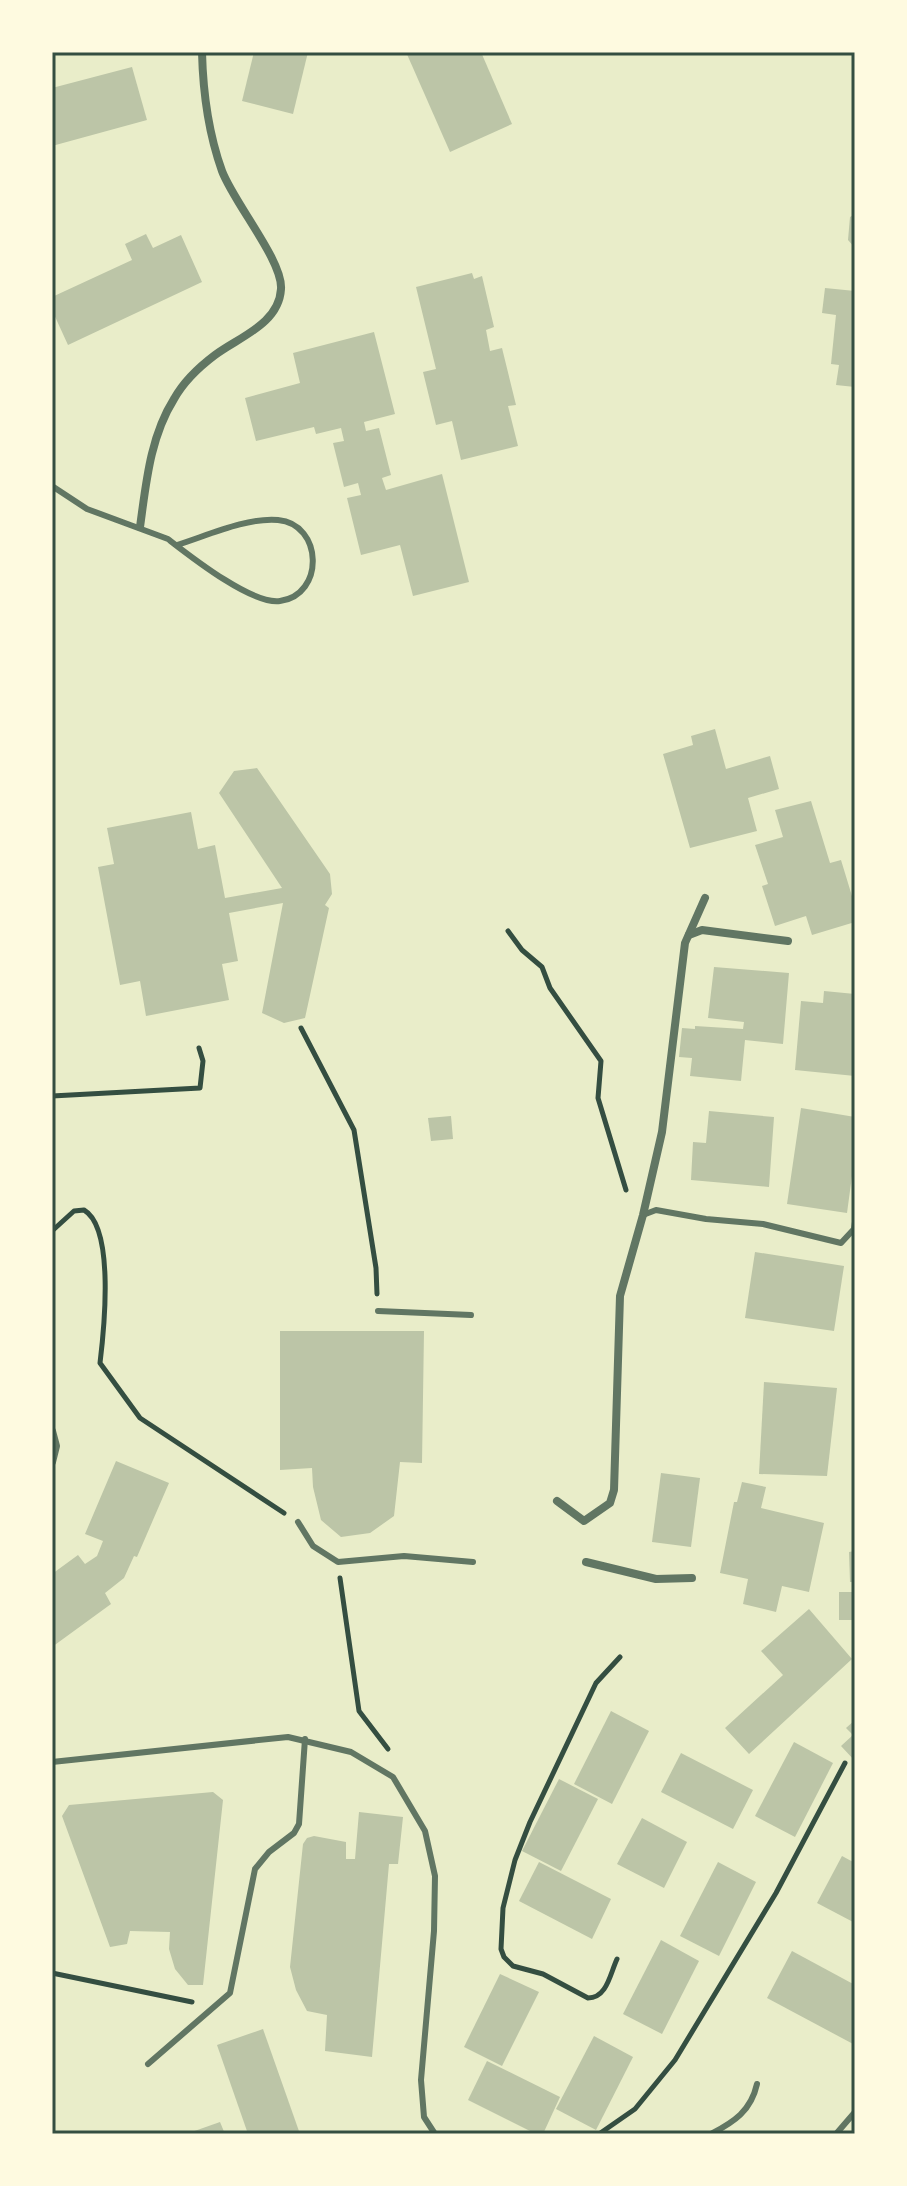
<svg xmlns="http://www.w3.org/2000/svg" width="907" height="2186" font-family="'Work Sans',sans-serif">
	<rect width="100%" height="100%" fill="#e9edc9"/>
	<g fill="#bcc5a7">
		<path d="M254,52H308L293,114L242,101Z"/>
		<path d="M406,52H481L512,124L450,152Z"/>
		<path d="M132,67L147,120L52,146V88Z"/>
		<path d="M855,214V248L848,240L850,217Z"/>
		<path d="M146,234L153,248L181,235L202,282L68,345L52,310V297L132,260L125,244Z"/>
		<path d="M472,273L474,279L482,276L494,327L486,330L490,351L502,348L516,405L508,406L518,446L461,460L452,421L436,425L423,372L436,369L416,287Z"/>
		<path d="M825,288L855,291V387L836,385L839,365L831,364L836,315L822,313Z"/>
		<path d="M374,332L395,414L364,422L366,431L379,428L391,475L382,478L386,490L442,474L469,582L413,596L400,545L361,555L347,498L361,495L358,483L344,487L333,443L344,441L341,428L316,434L314,427L256,441L245,398L300,383L293,353Z"/>
		<path d="M715,729L726,769L770,756L779,789L748,798L757,831L690,848L663,754L693,745L691,736Z"/>
		<path d="M257,768L330,874L332,894L325,905L329,908L305,1018L284,1023L262,1013L283,903L229,913L238,961L222,964L229,1000L146,1016L140,981L120,985L98,867L114,864L107,828L191,812L198,849L215,845L225,898L282,888L219,793L234,771Z"/>
		<path d="M811,801L830,863L841,860L855,906V922L812,935L806,916L775,926L762,886L768,884L755,845L783,837L775,810Z"/>
		<path d="M714,967L789,973L783,1044L745,1040L741,1081L690,1076L692,1058L679,1057L682,1028L695,1029V1026L743,1029L744,1022L708,1018Z"/>
		<path d="M824,991L855,994V1076L795,1070L801,1001L823,1003Z"/>
		<path d="M801,1108L855,1117V1176H852L847,1213L787,1204Z"/>
		<path d="M709,1111L774,1117L769,1187L691,1180L693,1142L706,1143Z"/>
		<path d="M451,1116L453,1139L431,1141L428,1118Z"/>
		<path d="M755,1252L844,1266L834,1331L745,1318Z"/>
		<path d="M280,1331H424L422,1463L400,1462L394,1516L370,1533L341,1537L321,1520L313,1487L312,1468L280,1470Z"/>
		<path d="M764,1382L837,1388L827,1476L759,1474Z"/>
		<path d="M116,1461L169,1483L137,1557L134,1556L124,1578L105,1593L111,1604L52,1647V1574L78,1555L85,1564L97,1556L103,1541L85,1534Z"/>
		<path d="M661,1473L700,1478L691,1547L652,1542Z"/>
		<path d="M742,1482L766,1487L761,1508L824,1523L809,1592L782,1586L776,1612L743,1604L748,1579L720,1573L734,1502H737Z"/>
		<path d="M855,1551V1582H850L849,1552Z"/>
		<rect x="839" y="1592" width="16" height="28"/>
		<path d="M809,1609L852,1659L749,1754L725,1728L783,1675L761,1651Z"/>
		<path d="M611,1711L649,1731L612,1804L574,1784Z"/>
		<path d="M855,1720V1761L841,1746L853,1735L846,1728Z"/>
		<path d="M794,1742L833,1763L795,1837L755,1816Z"/>
		<path d="M681,1753L753,1790L733,1829L661,1792Z"/>
		<path d="M559,1779L598,1799L561,1871L522,1851Z"/>
		<path d="M213,1792L223,1800L203,1985H188L175,1969L169,1949L170,1932L130,1931L127,1944L110,1947L62,1816L69,1805Z"/>
		<path d="M359,1812L403,1817L398,1864H389L372,2057L325,2051L327,2015L307,2011L296,1990L290,1967L303,1844L307,1838L314,1836L346,1842V1859H355Z"/>
		<path d="M642,1818L687,1842L664,1888L617,1864Z"/>
		<path d="M842,1856L855,1863V1923L817,1903Z"/>
		<path d="M539,1862L611,1899L592,1939L519,1901Z"/>
		<path d="M718,1862L756,1882L719,1956L680,1936Z"/>
		<path d="M661,1940L699,1961L662,2034L623,2014Z"/>
		<path d="M792,1951L855,1985V2045L767,1998Z"/>
		<path d="M500,1974L539,1992L502,2066L464,2047Z"/>
		<path d="M263,2029L300,2134H248L217,2045Z"/>
		<path d="M594,2036L633,2057L596,2130L556,2109Z"/>
		<path d="M487,2061L560,2097L543,2134H536L468,2100Z"/>
		<path d="M220,2122L225,2134H186Z"/>
	</g>
	<g fill="none" stroke-linecap="round" stroke-linejoin="round">
		<g stroke="#344e41" stroke-width="5">
			<path d="M508,931L522,950L542,967L550,988L601,1061L598,1098L626,1190"/>
			<path d="M301,1028L354,1130L376,1268L377,1294"/>
			<path d="M52,1096L200,1088L203,1061L199,1048"/>
			<path d="M52,1231L74,1211L84,1210C115,1228 104,1330 100,1363L140,1418L284,1513"/>
			<path d="M340,1578L359,1711L388,1749"/>
			<path d="M617,1959C610,1974 607,1998 588,1998L543,1974L513,1966L504,1957L501,1949L503,1908L515,1860L530,1822L596,1683L620,1657"/>
			<path d="M52,1973L192,2002"/>
			<path d="M599,2134L635,2109L675,2060L776,1893L845,1763"/>
		</g>
		<g stroke="#617663" stroke-width="6">
			<path d="M52,486L87,509L168,539C190,556 252,605 280,601C325,595 323,524 278,520C248,517 206,536 177,545"/>
			<path d="M643,1215L656,1210L706,1219L763,1224L841,1243L854,1229L855,1222"/>
			<path d="M378,1311L471,1315"/>
			<path d="M298,1522L313,1546L338,1562L404,1556L473,1562"/>
			<path d="M52,1762L288,1737L351,1752L393,1777L425,1831L435,1876L434,1931L421,2080L424,2117L435,2134"/>
			<path d="M148,2064L230,1993L255,1869L269,1852L294,1833L299,1824L305,1739"/>
			<path d="M711,2134C734,2122 751,2111 757,2084"/>
			<path d="M836,2134L855,2112"/>
		</g>
		<g stroke="#617663" stroke-width="8">
			<path d="M140,527C146,484 150,437 174,399C184,381 199,367 215,355C239,337 279,324 281,289C283,261 234,203 222,171C208,132 203,93 202,52"/>
			<path d="M689,935L702,930L788,941"/>
			<path d="M52,1431L56,1446L52,1462"/>
			<path d="M557,1501L584,1521L610,1503L614,1490L620,1296L643,1215L662,1132L685,943L705,898"/>
			<path d="M586,1562L656,1579L692,1578"/>
		</g>
	</g>
	<rect width="907" height="2186" fill="none" stroke="#fefae0" stroke-width="108"/>
	<rect x="54" y="54" width="799" height="2078" fill="none" stroke="#344e41" stroke-width="3"/>
</svg>
